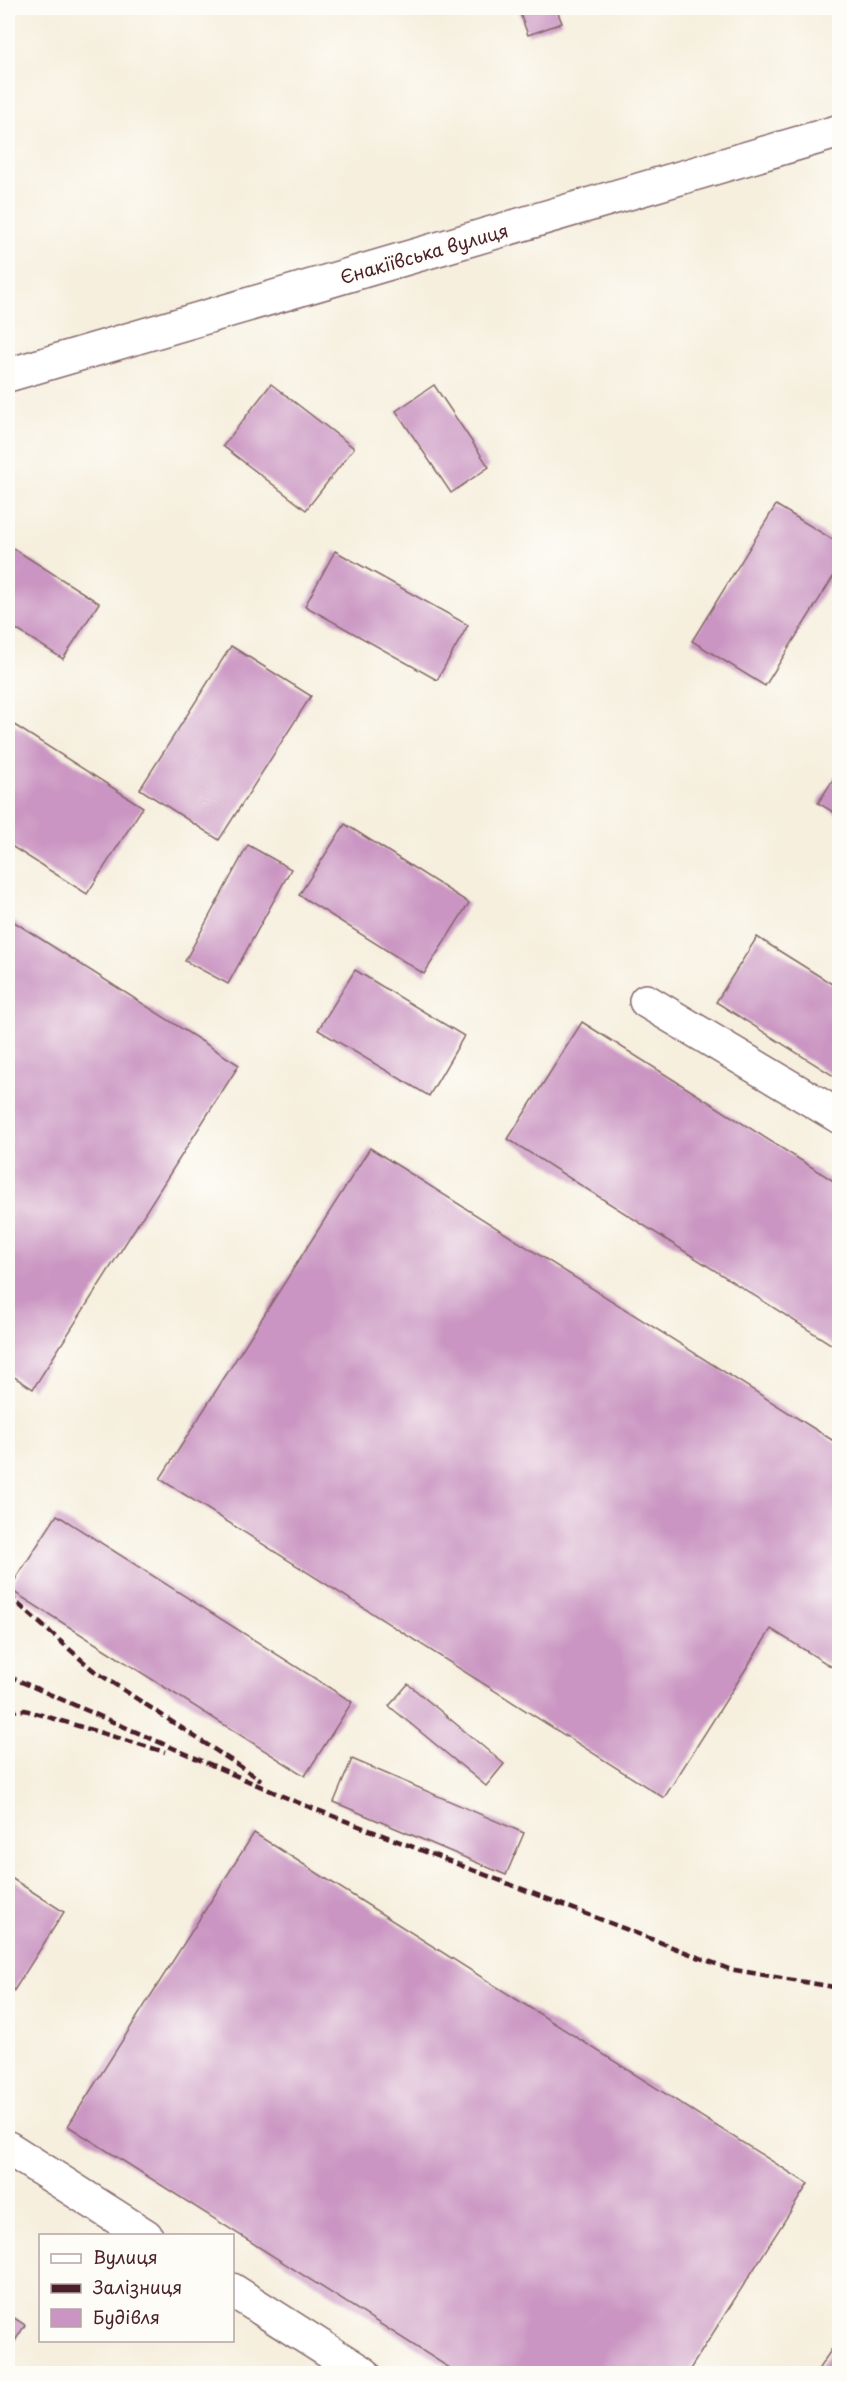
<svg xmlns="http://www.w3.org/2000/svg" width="847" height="2381" font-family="'Playpen Sans',sans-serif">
	<rect width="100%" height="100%" fill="#fdfcf7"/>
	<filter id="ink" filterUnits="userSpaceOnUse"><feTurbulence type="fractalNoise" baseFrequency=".0167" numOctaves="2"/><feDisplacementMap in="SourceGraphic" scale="12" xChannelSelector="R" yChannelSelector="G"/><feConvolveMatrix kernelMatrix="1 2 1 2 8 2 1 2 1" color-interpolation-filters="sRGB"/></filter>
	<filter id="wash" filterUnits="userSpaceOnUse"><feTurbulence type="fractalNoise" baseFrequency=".008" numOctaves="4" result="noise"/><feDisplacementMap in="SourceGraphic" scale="24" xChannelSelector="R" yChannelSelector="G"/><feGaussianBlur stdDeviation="1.35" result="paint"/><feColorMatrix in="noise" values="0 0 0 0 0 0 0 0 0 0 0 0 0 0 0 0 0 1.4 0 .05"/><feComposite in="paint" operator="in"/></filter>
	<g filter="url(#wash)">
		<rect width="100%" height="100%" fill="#f6efde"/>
		<g id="blocks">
			<g fill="#ca95c2">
				<path d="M518,8H556L562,23L528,35Z"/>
				<path d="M271,384L354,448L306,510L223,446Z"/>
				<path d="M434,385L489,467L451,493L396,411Z"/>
				<path d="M776,505L840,544V566L765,686L692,641Z"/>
				<path d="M8,545L99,603L63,659L8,624Z"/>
				<path d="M335,551L468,625L437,680L305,606Z"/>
				<path d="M231,646L311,696L219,840L140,789Z"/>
				<path d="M8,721L143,807L87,894L8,844Z"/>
				<path d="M840,769V816L818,803Z"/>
				<path d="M345,824L469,903L424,974L299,895Z"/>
				<path d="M248,845L291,869L228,984L185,961Z"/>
				<path d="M8,918L239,1065L33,1389L8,1373Z"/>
				<path d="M757,937L840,989V1080L716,1002Z"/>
				<path d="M355,970L464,1036L429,1096L318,1030Z"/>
				<path d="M582,1022L840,1185V1350L508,1139Z"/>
				<path d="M370,1148L840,1445V1672L771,1629L664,1798L160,1479Z"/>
				<path d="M57,1515L352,1702L305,1776L9,1589Z"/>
				<path d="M408,1684L504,1764L486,1786L389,1706Z"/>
				<path d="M352,1759L524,1833L506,1875L334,1802Z"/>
				<path d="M254,1833L808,2184L687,2374H459L68,2126Z"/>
				<path d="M8,1876L64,1912L8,2000Z"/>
				<path d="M8,2314L25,2325L8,2352Z"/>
				<path d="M840,2337V2374H815Z"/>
			</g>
		</g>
	</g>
	<g filter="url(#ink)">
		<use href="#blocks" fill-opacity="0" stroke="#86686a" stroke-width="1.5"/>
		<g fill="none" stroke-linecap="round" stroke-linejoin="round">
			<g stroke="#86686a" stroke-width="36">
				<g id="minor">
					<path d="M8,375L840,131"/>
					<path d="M646,1001L840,1117"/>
					<path d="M8,2148L146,2236"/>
					<path d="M232,2290L364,2374"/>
				</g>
			</g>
			<use href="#minor" stroke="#fff" stroke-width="33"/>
			<g stroke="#4a1f2b" stroke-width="4.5" stroke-dasharray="9 4.5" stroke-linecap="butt">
				<path d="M8,1595L93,1670L261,1780"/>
				<path d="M8,1676L294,1801L729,1969L840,1988"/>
				<path d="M8,1711L25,1710L165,1752"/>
			</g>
		</g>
	</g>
	<g text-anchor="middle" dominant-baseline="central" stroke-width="4.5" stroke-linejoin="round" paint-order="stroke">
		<g font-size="18" fill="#4a1f2b" stroke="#fdfcf7">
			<text transform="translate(424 253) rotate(-16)">Єнакіївська вулиця</text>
		</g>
	</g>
	<rect width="847" height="2381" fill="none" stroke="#fdfcf7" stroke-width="30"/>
	<rect x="39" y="2234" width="195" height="108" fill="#fdfcf7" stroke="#b5a4a5" stroke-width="1.5"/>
	<rect x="51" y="2254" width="30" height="9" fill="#ffffff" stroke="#b5a4a5" stroke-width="1.5"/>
	<text x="93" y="2264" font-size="18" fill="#4a1f2b">Вулиця</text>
	<rect x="51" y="2284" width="30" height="9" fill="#4a1f2b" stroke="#b5a4a5" stroke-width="1.5"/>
	<text x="93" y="2294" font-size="18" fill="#4a1f2b">Залізниця</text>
	<rect x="51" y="2309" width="30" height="18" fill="#ca95c2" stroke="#b5a4a5" stroke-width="1.5"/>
	<text x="93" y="2324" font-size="18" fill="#4a1f2b">Будівля</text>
</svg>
